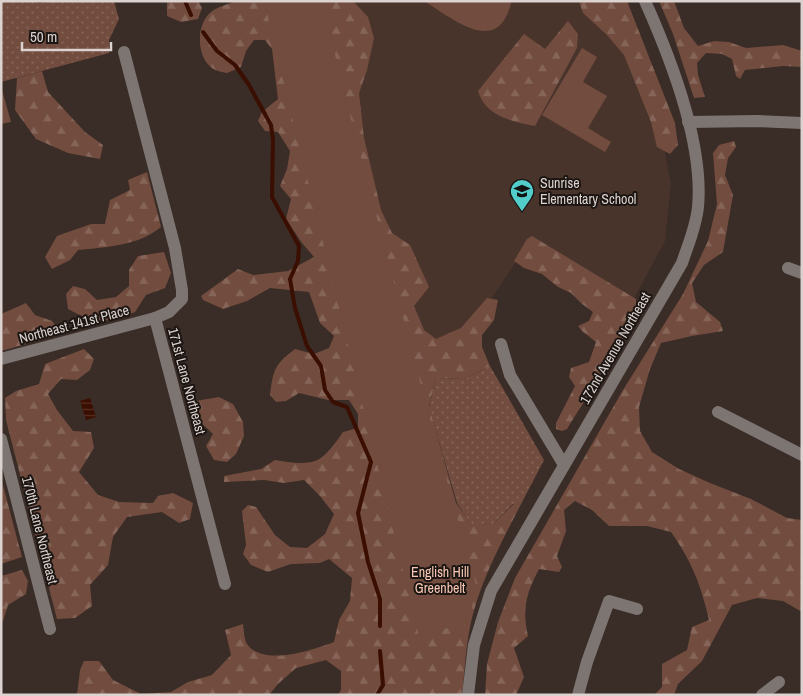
<svg xmlns="http://www.w3.org/2000/svg" width="803" height="696" font-family="'Archivo Narrow',sans-serif">
	<defs>
		<pattern id="grass-dots" width="8" height="8" patternUnits="userSpaceOnUse" patternTransform="scale(1.25)"><rect width="8" height="8" fill="#724c3e"/><path d="M2 2h.1M6 6h.1" fill="none" stroke="#866559" stroke-width="1.8" stroke-linecap="round"/></pattern>
		<pattern id="forest-firs" width="22" height="20" patternUnits="userSpaceOnUse" patternTransform="scale(1.25)"><rect width="22" height="20" fill="#724c3e"/><path d="M5 1l3.5 6h-7zM16 11l3.5 6h-7z" fill="#866559"/></pattern>
		<pattern id="water-rules" width="6" height="5" patternUnits="userSpaceOnUse" patternTransform="scale(1.25)"><rect width="6" height="5" fill="#3a0e00"/><path d="M0 2.5h6" fill="none" stroke="#563024"/></pattern>
	</defs>
	<rect width="100%" height="100%" fill="#3a2c26"/>
	<path fill="#49342c" d="M323,1H614L657,111L671,184L665,241L631,304L528,243L425,401Z"/>
	<g fill="url(#grass-dots)">
		<path d="M1,1H36L39,3L54,1H114L119,19L109,40V53L1,82Z"/>
		<path d="M490,366L544,460L519,508L513,504L493,524L472,526L457,503L429,407L436,378L464,379Z"/>
	</g>
	<g fill="url(#forest-firs)">
		<path d="M167,1H198L202,8L198,19L181,22L167,16Z"/>
		<path d="M236,1H353L368,17L374,38L367,70L359,93L364,138L381,210L392,233L410,245L429,287L414,306L424,330L436,339L461,328L487,298L498,300L494,320L482,335V347L490,366L464,379L436,378L429,406L456,503L472,525L493,524L514,504L519,508C501,543 483,577 473,614C466,640 465,668 462,695H338L341,690V671L326,660L296,668L278,684L269,695H77L80,670L84,661H99L113,680L141,694L171,692L188,682L212,675L231,655L225,630L243,624C244,630 244,639 247,644C263,667 313,650 334,642L339,620L350,601L352,578L329,559L320,563L291,564L268,572L251,565L243,554L246,545L242,511L248,505L256,507L275,535L290,547L307,548L325,534L334,514L320,496L304,480L284,483L264,480L224,482V476L261,469L275,460C287,462 303,465 315,461C325,458 337,441 343,432L358,428V414L349,400H328L299,393L286,401L276,402L270,395C273,370 275,364 295,349L314,354L329,348L334,336L320,323L309,292L270,288L247,301L223,309L203,300L201,296L238,269L253,275L288,271L314,257L302,243L286,219L291,199L280,186L287,169L290,151L278,132L265,131L258,121L262,112L278,99L272,49L265,40H254L246,51L241,67L227,73C222,72 216,71 212,68C196,57 196,24 211,12C217,7 229,4 236,1Z"/>
		<path d="M579,1H627L675,123L678,145L670,154L657,147L651,122L624,55L607,35L583,13Z"/>
		<path d="M659,1H674L684,28L698,46L714,41L729,42L746,48L783,45L802,51V67L783,66L745,70L740,79L736,76L732,59L722,54L706,53L697,63L698,75L705,97L694,98L673,34Z"/>
		<path d="M568,21L578,34L577,48L535,126C513,122 485,116 478,91L524,34L545,49Z"/>
		<path d="M42,71L48,92L85,132L103,145L100,159L68,153L36,139L15,110L17,78Z"/>
		<path d="M734,141L736,147L728,158L725,175L733,195L723,252L704,265L692,283L696,302L720,322L723,331L692,336L661,343L650,369L639,407L640,431L652,452L679,469L710,483L751,499L787,518L802,520V612L783,601L757,598L732,605L702,661L678,684L674,695H654L662,687V664L687,650L692,627L709,620C701,585 692,562 671,532L647,526H609L592,510L575,501L564,510L566,531L557,556L562,567L559,572L539,569C526,594 522,609 528,636L514,648L524,677L516,695H485L487,664L498,622L515,578L623,390L683,294L708,241L717,204L713,153L719,145Z"/>
		<path d="M147,172L161,227C138,246 106,247 78,250L70,260L52,269L45,257L57,236L91,224H105L110,200L130,190L128,180Z"/>
		<path d="M532,236L636,299L637,309L633,322L567,429L562,431L556,429V423L575,386L569,377L571,368L589,362L596,342L582,331L578,326L589,321L593,312L582,304L571,293L558,287L542,274L524,268L514,261L527,239Z"/>
		<path d="M164,252L171,273L165,288L146,295L135,312C105,323 97,325 68,309L66,294L73,286L85,289L97,300L116,297L129,286V270L138,256Z"/>
		<path d="M26,303L35,315L52,321L60,330L51,337L1,351V314Z"/>
		<path d="M84,349L94,359L90,370L77,380L61,379L48,394L57,410L73,431L91,432L94,448L79,472L98,495L119,502L153,503L158,496L173,493L193,503L190,519L179,523L162,512L127,517L113,537L108,565L90,585L92,606L75,618L57,619L6,420L5,398L16,391L39,384L45,364Z"/>
		<path d="M219,397L233,404L243,422L244,436L236,454L227,462L214,460L206,446L213,434L197,419L196,401Z"/>
		<path d="M1,478L22,557L1,564Z"/>
		<path d="M22,570L28,581L26,594L8,605L3,621H1V576Z"/>
	</g>
	<g fill="#724c3e">
		<path d="M264,1H323L341,81L425,401L476,585L469,622L419,636Z"/>
		<path d="M424,1H511V3C498,58 452,18 424,1Z"/>
		<path d="M582,48L597,57L583,82L607,96L588,128L611,142L605,152L542,115Z"/>
		<path d="M1,86L11,122L1,124Z"/>
	</g>
	<path fill="url(#water-rules)" d="M90,398L96,417L86,420L80,401Z"/>
	<g fill="none" stroke-linecap="round" stroke-linejoin="round">
		<g stroke="#3a0e00" stroke-width="4">
			<path d="M185,1L191,15"/>
			<path d="M203,32L217,51L235,65L249,85L271,125L273,140L272,197L299,246L298,261L290,279L295,308L307,346L321,366L325,390L333,402L347,407L371,462L358,513L368,562L380,599V626"/>
			<path d="M377,695L383,685L380,651"/>
		</g>
		<g stroke="#7d7572" stroke-width="12">
			<path d="M688,122L758,121L802,123"/>
			<path d="M788,268L802,273"/>
			<path d="M155,318L225,584"/>
			<path d="M501,344L510,375L564,465"/>
			<path d="M1,359L155,318L169,312L182,299V290L175,248L124,52"/>
			<path d="M718,412L802,455"/>
			<path d="M1,439L50,629"/>
			<path d="M468,695L474,645L491,591L682,263C688,245 696,227 698,207C704,143 671,59 645,1"/>
			<path d="M578,695L587,662L609,601L637,609"/>
			<path d="M762,695L779,682"/>
		</g>
	</g>
	<defs>
		<g id="school-pin" transform="scale(1.25)"><path d="M0 17L-7.5 6A9.5 9.5 0 1 1 7.5 6Z" fill="#53cdc9" stroke="#1c1613"/><path d="M0-5L7-2L0 1L-7-2ZM-4 1L0 2.5L4 1V4Q0 6-4 4Z" fill="#111"/></g>
	</defs>
	<g fill-rule="evenodd">
		<use href="#school-pin" x="522" y="191"/>
	</g>
	<g text-anchor="middle" dominant-baseline="central" stroke-width="4" stroke-linejoin="round" paint-order="stroke">
		<g font-size="14" fill="#dcd2cf" stroke="#1c1613" text-anchor="start">
			<text x="540" y="183">Sunrise<tspan x="540" dy="16">Elementary School</tspan></text>
		</g>
		<g font-size="14" fill="#dcd2cf" stroke="#1c1613">
			<text transform="translate(74 324) rotate(-15)">Northeast 141st Place</text>
			<text transform="translate(615 348) rotate(-60)">172nd Avenue Northeast</text>
			<text transform="translate(187 381) rotate(75)">171st Lane Northeast</text>
			<text transform="translate(40 530) rotate(76)">170th Lane Northeast</text>
		</g>
		<g font-size="14" fill="#f9c7b4" stroke="#1c1613">
			<text x="440" y="572">English Hill<tspan x="440" dy="16">Greenbelt</tspan></text>
		</g>
	</g>
	<rect width="803" height="696" fill="none" stroke="#dcd2cf" stroke-width="5"/>
	<path d="M22 42v8h89v-8" fill="none" stroke="#dcd2cf" stroke-width="2.5"/>
	<text x="30" y="42" font-size="15" fill="#dcd2cf" stroke="#1c1613" stroke-width="4" paint-order="stroke">50 m</text>
</svg>
